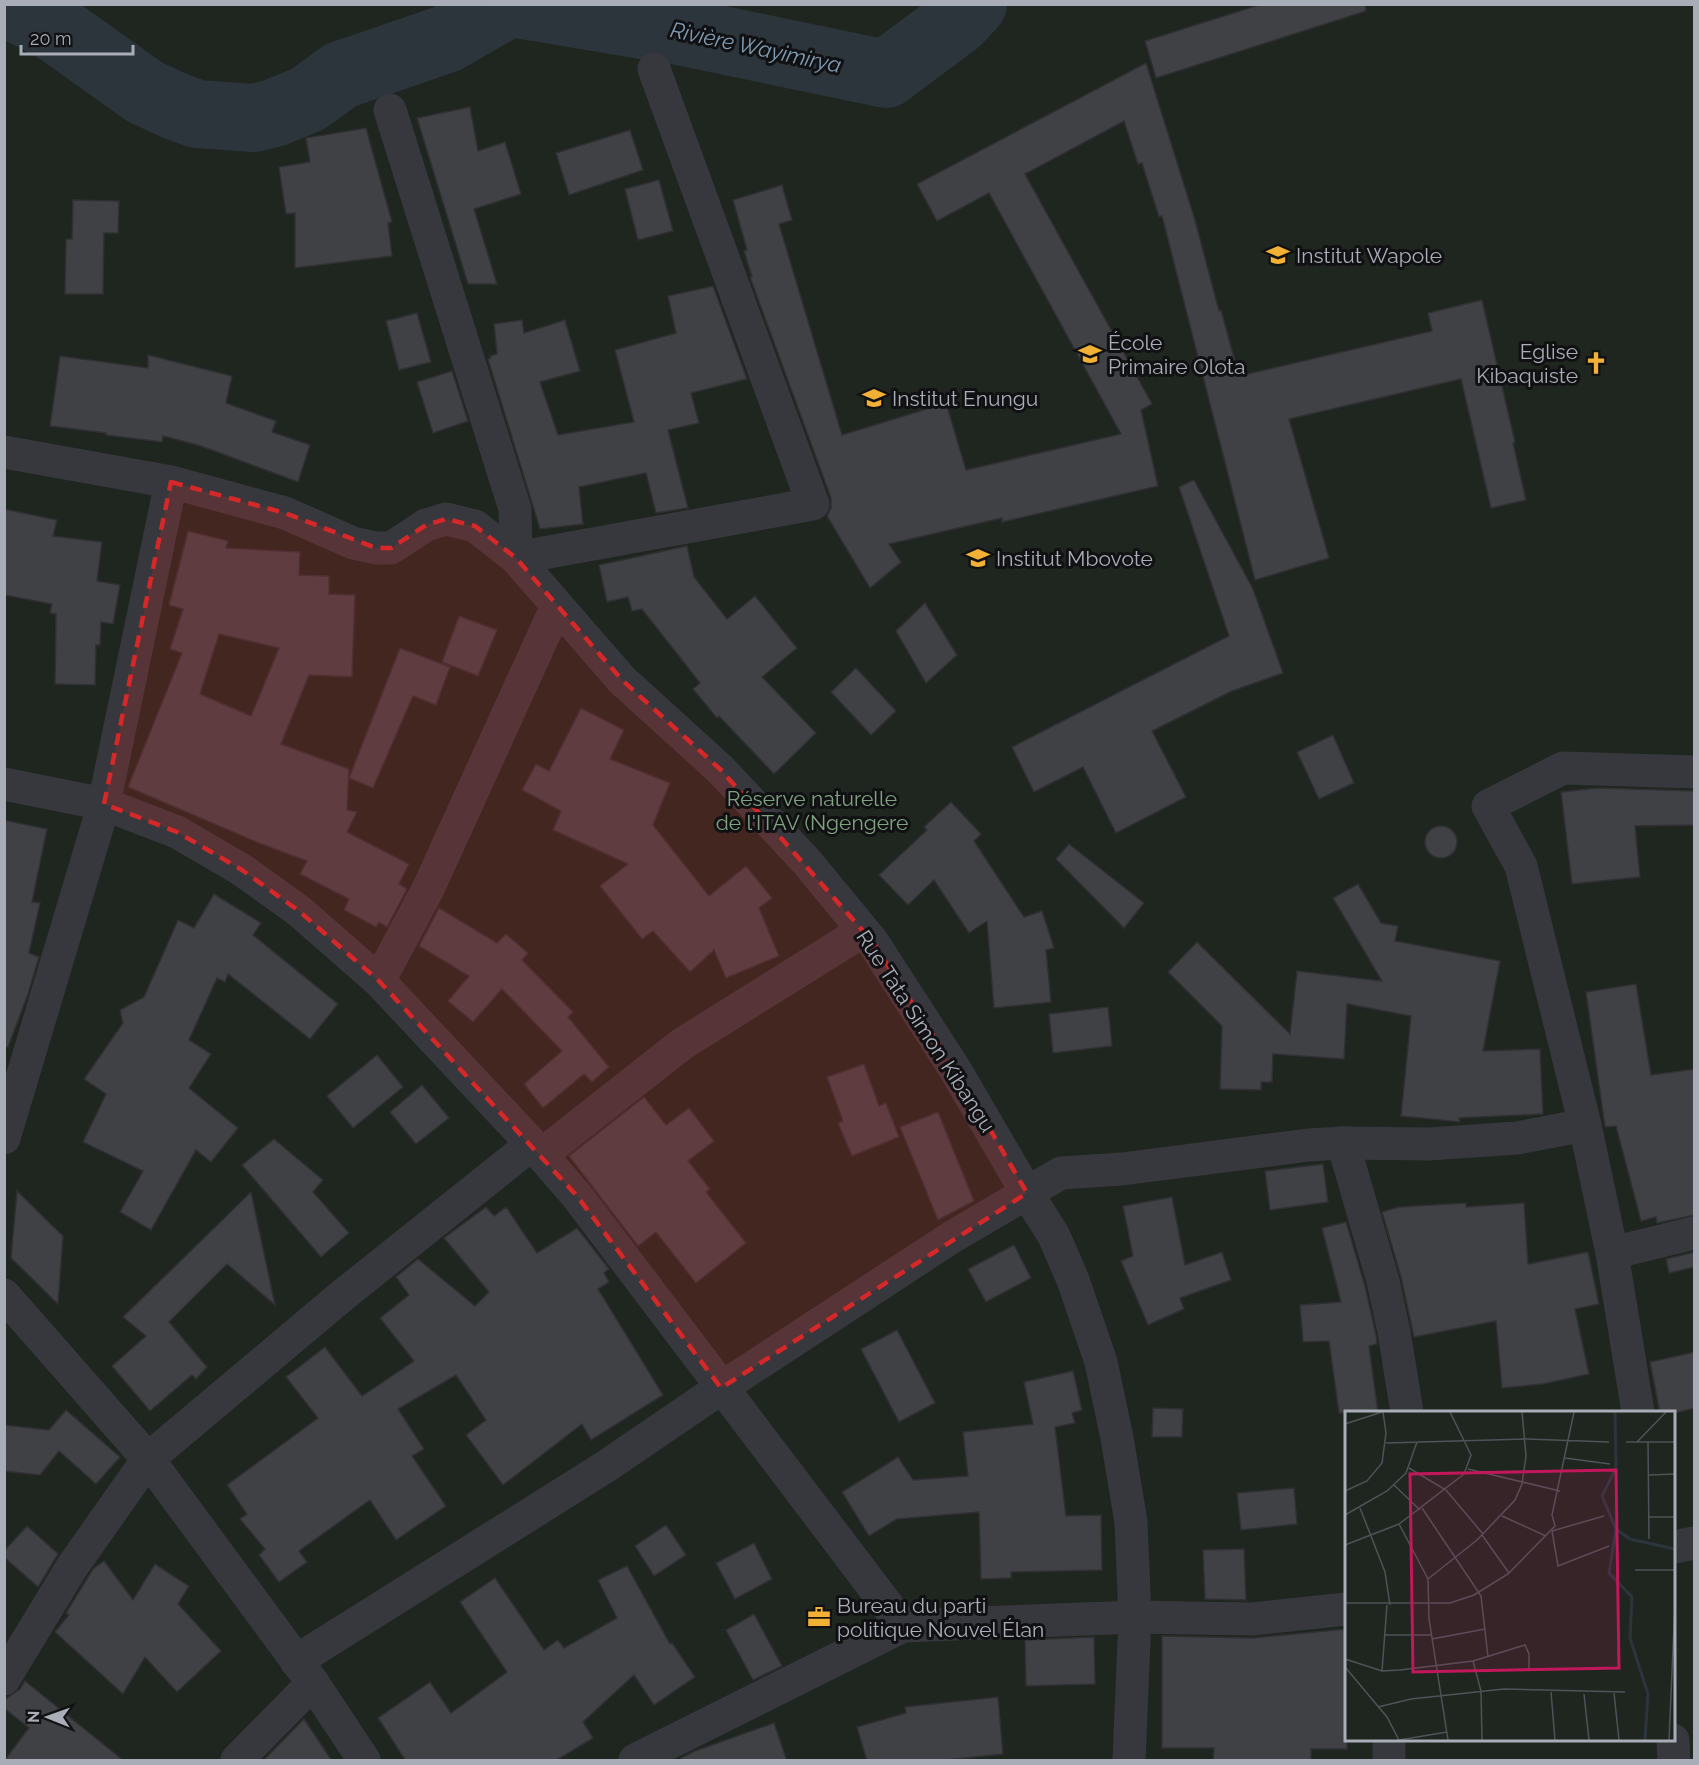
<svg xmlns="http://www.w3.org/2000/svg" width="1699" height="1765" font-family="Raleway,sans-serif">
	<rect width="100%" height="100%" fill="#161618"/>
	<path fill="#1e261f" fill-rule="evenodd" d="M5,5H1694V1760H5ZM1346,1412H1674V1740H1346Z"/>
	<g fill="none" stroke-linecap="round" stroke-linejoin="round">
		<g stroke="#2c353c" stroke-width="68">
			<path d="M9,4L58,30L145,92L175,106L197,114L254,118L274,113L308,99L341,75L446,39L507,4"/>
			<path d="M517,4L684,32L886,74L957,21L973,4"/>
		</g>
	</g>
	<g fill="#404145" stroke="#303034" stroke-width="1.5" fill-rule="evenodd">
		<path d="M1262,4H1365L1366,11L1156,78L1145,41Z"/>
		<path d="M1146,63L1195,220L1219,311L1221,310L1239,376L1432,331L1428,313L1482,300L1515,442L1513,443L1526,500L1491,508L1461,379L1289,419L1329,558L1255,580L1162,216L1159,217L1142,163L1138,164L1124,121L1025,174L1152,404L1141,410L1158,486L1002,522V518L889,544L901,562L870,588L827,516L831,508V498L750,277H752L744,251L747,250L733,200L782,185L792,220L779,224L842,435L946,403L966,470L1121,434L989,193L937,221L917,184Z"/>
		<path d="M470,107L478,151L505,142L521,194L474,209L497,284H468L417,118Z"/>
		<path d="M366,128L392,222L388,223L392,256L295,268V213L286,214L279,167L310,162L306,138Z"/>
		<path d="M630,130L643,170L569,195L556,153Z"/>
		<path d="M659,180L673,231L638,240L625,189Z"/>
		<path d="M73,200L119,201L118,233H104L103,294H65L66,239H72Z"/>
		<path d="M713,286L747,379L691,393L699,423L668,430L688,508L656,513L646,473L579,487L583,524L540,529L488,359L491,358L490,356L497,354L494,324L522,320L524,333L565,320L580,371L540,382L558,435L634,422L615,350L676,333L668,296Z"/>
		<path d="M417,313L431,362L399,370L386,321Z"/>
		<path d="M148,355L232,376L226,403L276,421L272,432L310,445L298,482L201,446L163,436L162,442L106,435V433L50,426L60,356L148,368Z"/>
		<path d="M452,371L468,421L433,433L417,382Z"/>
		<path d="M1194,480L1253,589L1283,673L1232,691L1152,731L1186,797L1116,833L1083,767L1034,792L1012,747L1229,636L1179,487Z"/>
		<path d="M4,509L57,520L53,536L102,542L97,581L120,585L113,624L101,622L100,645H96L95,685L55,684L56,614L50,613L52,604L4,595Z"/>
		<path d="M188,531L228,541L226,548L300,552L299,575L329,576V594L355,595L352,677L309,675L281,744L349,769L347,810L357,812L347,832L409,864L399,884L407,889L387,927L379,922L376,927L344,910L349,899L300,874L307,861L259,843L128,787L182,653L170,649L183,609L169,605ZM219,634L279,648L251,716L200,694Z"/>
		<path d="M687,546L694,577L727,619L755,596L797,648L762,677L816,733L774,774L719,716L717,718L693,689L700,683L642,609L632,611L628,597L607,602L599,565Z"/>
		<path d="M925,603L957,655L926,683L896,631Z"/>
		<path d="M459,616L497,630L478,676L442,662Z"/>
		<path d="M400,648L450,667L436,705L413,696L373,788L349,778Z"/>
		<path d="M856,668L896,711L871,735L831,692Z"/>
		<path d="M581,708L624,730L610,759L670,783L653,825L709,896L746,866L772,898L759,908L779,956L726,978L714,950L690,972L653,931L642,939L600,886L628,864L553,830L561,811L522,790L536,764L549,771Z"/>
		<path d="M1333,735L1354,783L1319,799L1297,752Z"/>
		<path d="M1598,788L1695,791V825L1635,826L1640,877L1572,884L1561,792Z"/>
		<path d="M951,802L981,834L974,841L1024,917L1042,911L1054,948L1046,950L1051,1002L994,1008L987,921L969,933L934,880L908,905L879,875L927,830L924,827Z"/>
		<path d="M4,820L47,829L32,902L40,903L29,953L39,957L28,994L8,1047H4Z"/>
		<circle cx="1441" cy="842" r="16"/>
		<path d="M1069,844L1144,903L1124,928L1056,859Z"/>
		<path d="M1358,884L1381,923L1398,926L1395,941L1500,961L1483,1051L1540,1049L1543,1114L1459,1118L1460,1122L1401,1116L1411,1016L1347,1004L1344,1059L1273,1054L1272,1082H1261V1090L1220,1089L1222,1026L1168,972L1197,942L1290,1034L1297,971L1382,981L1333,898Z"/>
		<path d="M214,894L261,923L253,935L338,1004L310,1039L228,974L225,982L217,978L189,1040L211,1054L189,1088L238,1128L211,1162L196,1150L151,1230L120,1212L143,1171L83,1142L106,1094L84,1079L123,1023L120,1010L144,997L178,920L194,928Z"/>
		<path d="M439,908L497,943L506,934L528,953L522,960L573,1012L568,1017L609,1067L592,1082L584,1074L543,1108L524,1084L562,1051L502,989L473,1022L448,1001L469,976L419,946Z"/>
		<path d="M1636,984L1651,1075L1695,1069V1215L1657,1223L1656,1217L1641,1221L1616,1126L1605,1127L1586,992Z"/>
		<path d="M1108,1007L1112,1046L1053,1053L1049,1014Z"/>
		<path d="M377,1055L403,1087L353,1128L327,1096Z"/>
		<path d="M864,1064L879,1106L886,1103L899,1137L852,1156L838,1123L843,1121L827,1077Z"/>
		<path d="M422,1085L449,1118L416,1144L390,1112Z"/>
		<path d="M644,1097L666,1125L689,1108L714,1141L688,1161L710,1189L706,1192L746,1243L696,1283L656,1232L638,1246L569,1156Z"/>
		<path d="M938,1112L974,1201L938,1220L900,1127Z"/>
		<path d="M274,1139L323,1180L313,1192L349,1233L321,1257L242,1165Z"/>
		<path d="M1323,1164L1328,1202L1270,1210L1265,1171Z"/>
		<path d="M17,1191L63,1236L58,1304L11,1258Z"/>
		<path d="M251,1192L275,1305L227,1264L169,1322L207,1367L196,1379L192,1375L150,1411L112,1366L146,1336L123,1317Z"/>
		<path d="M1172,1197L1185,1265L1222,1252L1231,1280L1180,1298L1184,1309L1148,1325L1121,1261L1133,1256L1123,1206Z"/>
		<path d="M1466,1203V1207L1524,1203L1528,1264L1588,1252L1599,1304L1575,1309L1589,1374L1543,1384L1502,1388L1496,1321L1414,1337L1401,1277L1382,1212L1399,1207Z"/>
		<path d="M486,1207L494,1216L506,1207L537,1253L577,1228L609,1269L604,1273L609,1282L598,1289L663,1395L591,1440L582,1424L503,1485L466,1435L486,1420L456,1375L398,1409L424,1449L412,1456L446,1506L396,1540L370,1500L299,1551L307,1562L279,1582L259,1555L265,1549L240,1519L247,1514L227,1485L318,1418L286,1377L325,1347L362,1396L414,1361L380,1318L409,1295L396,1277L418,1259L475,1306L489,1292L444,1238Z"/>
		<path d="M1346,1222L1365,1286L1376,1335L1377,1344L1369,1346L1378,1413H1339L1329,1341L1303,1342L1300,1305L1341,1302L1322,1228Z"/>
		<path d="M1014,1245L1031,1278L986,1302L968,1269Z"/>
		<path d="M1695,1252V1267L1669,1273L1666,1259Z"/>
		<path d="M897,1330L935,1403L899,1422L861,1349Z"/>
		<path d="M1695,1352V1408L1675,1413H1660L1650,1362Z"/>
		<path d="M1073,1371L1082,1410L1072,1413L1075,1423L1055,1427L1066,1516L1101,1515L1102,1570L1011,1572V1578L981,1579L979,1512L897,1519L869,1536L842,1492L898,1457L913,1480L968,1476L963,1432L1033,1424L1024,1382Z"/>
		<path d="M1153,1408L1183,1409L1182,1437H1152Z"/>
		<path d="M66,1410L120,1457L96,1484L59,1451L40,1475L4,1471V1425L49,1430Z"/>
		<path d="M1294,1488L1297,1524L1241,1530L1237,1493Z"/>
		<path d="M666,1525L686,1555L654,1576L635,1546Z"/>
		<path d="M27,1526L58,1554L38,1587L4,1557V1551Z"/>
		<path d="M754,1543L772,1579L735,1599L716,1563Z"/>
		<path d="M1244,1549L1246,1600L1205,1599L1203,1550Z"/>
		<path d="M104,1561L133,1600L155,1564L189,1586L178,1604L221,1651L177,1692L145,1657L123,1694L55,1632L69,1615L66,1613L93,1569Z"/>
		<path d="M627,1566L670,1644L672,1643L695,1677L654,1705L634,1675L583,1722L593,1738L555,1761H406L378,1718L430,1682L451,1713L507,1672L460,1602L495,1578L544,1650L558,1640L564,1648L617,1618L598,1580Z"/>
		<path d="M754,1614L782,1666L753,1680L726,1630Z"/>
		<path d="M1347,1629V1749H1311V1761H1213L1214,1748H1162V1636L1252,1638Z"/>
		<path d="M1094,1637L1095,1684L1026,1686L1025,1640Z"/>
		<path d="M25,1681L124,1761H4L29,1728L4,1708V1700L20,1689Z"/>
		<path d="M998,1697L1003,1754L937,1761H867L857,1727L906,1713L905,1707Z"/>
		<path d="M304,1719L332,1761H263Z"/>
		<path d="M774,1723L787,1761H681V1758L695,1751Z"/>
	</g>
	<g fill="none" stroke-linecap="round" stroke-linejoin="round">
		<g stroke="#37383d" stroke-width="33">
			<path d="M390,110L515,509L516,558"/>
			<path d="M4,452L171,482L285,513L353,543L376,548H391L426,525L446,519L475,526L516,558L622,680L721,770L806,861L872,941L956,1071L1027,1193L1054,1236L1073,1280L1101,1362L1117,1438L1131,1522L1135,1617L1129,1760"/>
			<path d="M516,558L813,504L654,69"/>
			<path d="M4,784L104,804L177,832L242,870L299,911L379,981L532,1144L577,1196L903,1626L1135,1617L1252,1619L1346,1609"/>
			<path d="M379,981L428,889L557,606"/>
			<path d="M4,1138L104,804L171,482"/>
			<path d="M1343,1143L1383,1281L1394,1332L1407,1412"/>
			<path d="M541,1155L682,1044L863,931"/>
			<path d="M1612,1253L1694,1233"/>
			<path d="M4,1295L148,1459L313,1683L364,1760"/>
			<path d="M1638,1412L1612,1253L1585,1125L1521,866L1488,806L1563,768L1694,772"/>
			<path d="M1674,1547L1694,1543"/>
			<path d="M296,1661L605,1467L721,1388L952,1237L1061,1173L1122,1169L1309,1145L1343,1143L1429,1144L1517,1138L1585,1125"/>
			<path d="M4,1679L72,1567L148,1459L343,1295L532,1144"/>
			<path d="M1389,1740V1760"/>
			<path d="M1673,1740L1674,1760"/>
			<path d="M237,1760L313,1683"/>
			<path d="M635,1760L903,1626"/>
		</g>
	</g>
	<path fill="#d62828" fill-opacity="0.2" stroke="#d62828" stroke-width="4.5" stroke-dasharray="12 8" stroke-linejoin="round" d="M171,482L285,513L376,548H391L426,525L446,519L475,526L516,558L622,680L721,770L872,941L956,1071L1027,1193L721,1388L577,1196L379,981L299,911L242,870L177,832L104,804Z"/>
	<defs>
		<g id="school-bare" transform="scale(1.8)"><path d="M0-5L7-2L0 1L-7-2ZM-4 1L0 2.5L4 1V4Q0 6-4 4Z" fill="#f2b134" stroke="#111113" stroke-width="2.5" paint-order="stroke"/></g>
		<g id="church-bare" transform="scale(1.8)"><path d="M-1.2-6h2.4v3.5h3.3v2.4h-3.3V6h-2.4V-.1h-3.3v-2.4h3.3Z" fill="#f2b134" stroke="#111113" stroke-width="2.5" paint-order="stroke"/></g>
		<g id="office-bare" transform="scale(1.8)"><path d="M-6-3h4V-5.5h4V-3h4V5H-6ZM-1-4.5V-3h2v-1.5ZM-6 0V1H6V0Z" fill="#f2b134" stroke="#111113" stroke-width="2.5" paint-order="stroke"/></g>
	</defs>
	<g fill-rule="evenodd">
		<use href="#school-bare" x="1278" y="255"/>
		<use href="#school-bare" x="1090" y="354"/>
		<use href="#church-bare" x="1596" y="363"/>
		<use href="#school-bare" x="874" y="398"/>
		<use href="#school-bare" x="978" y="558"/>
		<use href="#office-bare" x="819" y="1617"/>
	</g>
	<g text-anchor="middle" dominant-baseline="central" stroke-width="6" stroke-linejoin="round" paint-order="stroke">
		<g font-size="21" fill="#a8adb8" stroke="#111113" text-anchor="start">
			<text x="1296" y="255">Institut Wapole</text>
			<text x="1108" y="342">École<tspan x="1108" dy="24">Primaire Olota</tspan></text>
			<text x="1578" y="351" text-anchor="end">Eglise<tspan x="1578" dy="24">Kibaquiste</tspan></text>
			<text x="892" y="398">Institut Enungu</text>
			<text x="996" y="558">Institut Mbovote</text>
			<text x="837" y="1605">Bureau du parti<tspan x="837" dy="24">politique Nouvel Élan</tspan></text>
		</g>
		<g font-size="21" fill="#7fa381" stroke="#111113">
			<text x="812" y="798">Réserve naturelle<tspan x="812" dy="24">de l'ITAV (Ngengere</tspan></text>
		</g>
		<g font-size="21" fill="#a8adb8" stroke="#111113">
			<text transform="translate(926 1031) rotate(57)">Rue Tata Simon Kibangu</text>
		</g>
		<g font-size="22" font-style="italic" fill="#7f9bb3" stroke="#111113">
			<text transform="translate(756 47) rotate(12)">Rivière Wayimirya</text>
		</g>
	</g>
	<g transform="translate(1345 1411)">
		<rect width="330" height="330" fill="#161618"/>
		<path d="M0,1H330V329H0Z" fill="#1e261f"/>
		<path fill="none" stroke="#2c353c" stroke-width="3" d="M270,1L271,57L257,85L271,118L264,162L287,186L285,227L303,283L300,329M271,118L285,128L330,138"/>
		<path fill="none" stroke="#505258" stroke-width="1.5" d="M0,13L37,1M281,31H330M292,31L321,1M303,31L304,128M41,32L182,28L264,31M220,47L265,53M64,57L101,79L138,123M123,58L215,80M304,64L330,63M49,74L75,99M0,80L22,70L37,52L41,22L38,1M15,97L40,161L45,194M77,97L136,185L143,246M0,104L42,80L61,62L72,31M157,105L201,125M303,106H330M54,113L83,168M207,120L213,155L264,135M207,120L259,105M137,124L164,162M0,134L54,113L119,63L126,44L105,1M290,159H330M0,192H105L129,184L163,163L210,115L207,104L229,1M39,224H86M87,228L140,218M0,248L37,260L55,259L128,250L180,234L184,243V260M128,250L136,280L137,329M0,256L42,306L54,329M37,260L42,194M206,281L210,329M269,282L274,329M239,283L244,329M33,296L66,288L159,278L280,281M54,329L102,321M103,329L84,208L83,168L132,129L170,89L177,73L181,45L177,1M324,329L330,192"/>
		<path fill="#c2185b" fill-opacity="0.15" stroke="#c2185b" stroke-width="3" d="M271,59L274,257L68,261L65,63Z"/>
		<rect width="330" height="330" fill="none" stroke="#a8adb8" stroke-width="3"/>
	</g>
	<rect width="1699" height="1765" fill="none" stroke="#a8adb8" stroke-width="12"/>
	<g transform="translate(48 1717) rotate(271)" stroke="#111113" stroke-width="4.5" paint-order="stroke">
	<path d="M0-4.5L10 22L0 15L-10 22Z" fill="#a8adb8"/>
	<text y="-9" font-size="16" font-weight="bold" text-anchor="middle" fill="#a8adb8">N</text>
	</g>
	<path d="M21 45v9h112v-9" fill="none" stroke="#a8adb8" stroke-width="3"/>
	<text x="30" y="45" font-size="18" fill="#a8adb8" stroke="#111113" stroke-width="4.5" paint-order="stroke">20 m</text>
</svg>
